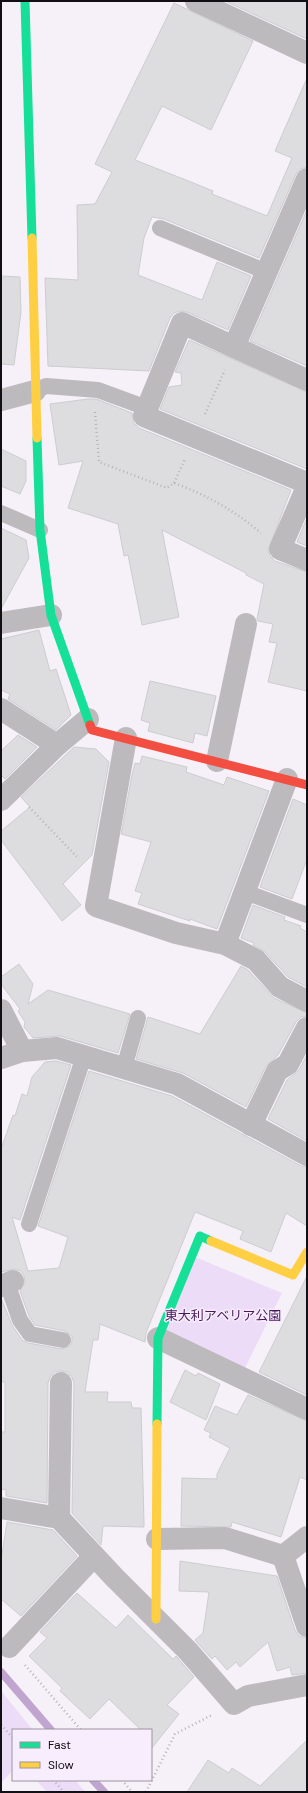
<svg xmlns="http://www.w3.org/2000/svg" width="308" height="1793" font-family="'DM Sans','Noto Sans JP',sans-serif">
	<rect width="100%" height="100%" fill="#f6f0f8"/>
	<g fill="#eddcf7">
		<path d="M195,1257L282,1293L244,1370L164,1336Z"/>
		<path d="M1,1691L33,1730H13V1770L1,1783Z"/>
		<path d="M36,1780H75L85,1792H47Z"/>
	</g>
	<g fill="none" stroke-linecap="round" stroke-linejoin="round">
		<g stroke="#c0a5cf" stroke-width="8">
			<path d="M1,1672L51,1730"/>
			<path d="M93,1780L104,1792"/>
		</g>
	</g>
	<g fill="#dddddf" stroke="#cdcdcf">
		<path d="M225,1H307V39Z"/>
		<path d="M174,3L253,41L211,130L162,106L135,160L186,180L213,191L212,194L267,216L292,158L275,151L307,78V167L300,169L296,174L259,258L164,219L152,217L144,238L138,275L202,300L217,262L251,276L228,330L187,312L180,311L174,313L170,318L149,371L48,366L45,278L78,280L77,205L95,204L112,172L95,164Z"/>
		<path d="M307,210V366L250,341Z"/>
		<path d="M1,276L20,277L21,312L14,365L1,364Z"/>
		<path d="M189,340L307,392V469L160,409L169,387L182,385L181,373L175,372Z"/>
		<path d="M88,399H96L132,413L134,423L139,428L291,490L268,550L270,556L275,561L307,572V691L268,682L277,643L269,642L273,624L258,621L257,619L264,584L246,575V573L162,530L179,617L142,625L128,555L124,556L118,524L68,508L83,461L59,465L50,404Z"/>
		<path d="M1,449L26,461V481L20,494L1,486Z"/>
		<path d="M306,520L307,521V546L297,542Z"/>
		<path d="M1,528L26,540L29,558L1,609Z"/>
		<path d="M39,630L50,671L56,669L71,715L56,730L8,699L10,694L1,690V639Z"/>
		<path d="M150,681L216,696L207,736L195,733L193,743L148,731L150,723L141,720Z"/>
		<path d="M18,735L37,747L5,779L1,775V751Z"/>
		<path d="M74,747L96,749L109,762L92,855L63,884L81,905L62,921L1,840V831L30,807L21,797Z"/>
		<path d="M142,756L187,767L186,772L224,785L227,777L269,791L217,929L190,919V921L138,904L142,893L135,891L151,842L121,834L132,775L135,763L140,764Z"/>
		<path d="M293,799L307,805V859L292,899L260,887Z"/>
		<path d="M253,905L285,917L284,920L301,926L300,928L307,932V987L288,977L265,952L253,945L254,943L241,938Z"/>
		<path d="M19,964L33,984L28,1004L48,990L130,1014L118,1053L60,1036L33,1038L24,1027L25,1022L18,1011L20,1009L1,984V977Z"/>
		<path d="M241,966L248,970L274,998L307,1013V1016L301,1017L296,1022L278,1055L266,1066L246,1107L183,1073L136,1059L148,1017L200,1034Z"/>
		<path d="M307,1055V1141L268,1119L287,1080L299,1070Z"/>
		<path d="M56,1061L71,1065L20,1220L12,1217L28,1271L59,1268L68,1237L38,1226L89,1071L172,1096L301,1166L307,1167V1226L286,1213L271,1252L240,1239L243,1231L195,1212L146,1333L145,1342L100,1324L98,1340H93L85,1392H108L107,1402H131L132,1408H141L144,1523V1527L103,1526L101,1545L72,1513L74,1383L72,1377L67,1372L61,1371L55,1372L50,1377L48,1383L47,1503L6,1496V1489L1,1490V1432H5V1382H1V1298L12,1325L22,1340L28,1343L62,1349L70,1346L72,1341V1336L65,1331L35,1325L29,1316L20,1291L25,1282L24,1276L21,1271L14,1269L1,1272V1149L13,1115L15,1116L22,1094L27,1096L32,1077L45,1062Z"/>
		<path d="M307,1276V1395L259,1372Z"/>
		<path d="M185,1370L196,1376L198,1373L220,1384L206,1420L170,1402Z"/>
		<path d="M248,1395L307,1421V1480L300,1477L281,1537L232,1522L231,1527L181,1526L182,1478L217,1479V1474L230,1448L209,1437L211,1433L204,1430L215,1406L237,1415Z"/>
		<path d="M7,1522L53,1530L77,1556L21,1616L1,1599V1561Z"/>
		<path d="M180,1561L277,1576L295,1630L299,1636L306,1638L307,1641V1673L292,1675L290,1667L277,1671L268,1642L240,1667L236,1662L227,1670L215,1656L212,1659L195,1640L203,1633L209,1592L179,1591Z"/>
		<path d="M77,1593L116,1628L128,1615L173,1659L176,1656L194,1677L167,1705L179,1714L151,1749V1730H141L109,1699L90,1719L60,1691L62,1688L29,1656L47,1638L40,1632Z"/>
		<path d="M307,1740V1792H187L208,1760L229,1773L232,1768L260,1786Z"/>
	</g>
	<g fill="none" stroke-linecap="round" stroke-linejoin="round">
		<g stroke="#b7b4b8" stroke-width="2.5" stroke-dasharray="1 3" stroke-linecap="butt">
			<path d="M95,412L99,462L167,488L174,483C207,495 235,511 261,533"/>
			<path d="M205,414L225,370"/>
			<path d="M174,483L185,459"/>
			<path d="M29,807L79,859"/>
			<path d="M25,1665L81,1730"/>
			<path d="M1,1725L13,1738"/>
			<path d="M53,1780L64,1792"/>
			<path d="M122,1780L132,1792"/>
			<path d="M146,1792L175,1734L212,1715"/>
		</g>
		<g stroke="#bdbabe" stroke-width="16">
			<path d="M160,228L267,272"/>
			<path d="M35,391L46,386L98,390L147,408"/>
			<path d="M1,513L40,530"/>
			<path d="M245,892L307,915"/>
			<path d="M124,1068L138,1018"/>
			<path d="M29,1224L84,1056"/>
			<path d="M7,1283L20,1320L30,1334L63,1340"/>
		</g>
		<g stroke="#bdbabe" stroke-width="22">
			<path d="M196,1L307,53"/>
			<path d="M307,179L234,347L182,323L144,416L307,483"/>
			<path d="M234,347L307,380"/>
			<path d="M1,400L35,391"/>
			<path d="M307,487L280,549L307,560"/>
			<path d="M1,623L51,615"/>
			<path d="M1,709L57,745"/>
			<path d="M126,738L96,906L176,933L225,944L256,960L280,987L307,1001"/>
			<path d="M217,761L246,624"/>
			<path d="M1,800L57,745L88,719"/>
			<path d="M225,944L287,779"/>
			<path d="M1,1010L22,1051"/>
			<path d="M1,1058L22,1051L57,1048L177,1084L307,1155"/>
			<path d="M251,1125L277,1071L288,1064L307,1028"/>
			<path d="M1,1286L13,1281"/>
			<path d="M158,1338L307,1409"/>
			<path d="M1,1508L59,1518L114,1577L188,1651L234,1704L248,1696L307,1685"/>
			<path d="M59,1518L61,1383"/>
			<path d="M307,1537L283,1556L307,1626"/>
			<path d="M157,1539L225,1538L283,1556"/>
			<path d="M9,1647L94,1556"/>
		</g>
		<g stroke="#16e098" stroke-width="9">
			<path d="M25,1L32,238"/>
			<path d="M37,438L40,530L51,615L90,725"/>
			<path d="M157,1424L158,1338L200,1236L211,1241"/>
		</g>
		<g stroke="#ffcf43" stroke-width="9">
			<path d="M32,238L37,438"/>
			<path d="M211,1241L293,1275L307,1252"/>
			<path d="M156,1619L157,1424"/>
		</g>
		<path stroke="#f24e42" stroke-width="9" d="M90,725L92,730L307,785"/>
	</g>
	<g text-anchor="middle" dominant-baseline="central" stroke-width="3" stroke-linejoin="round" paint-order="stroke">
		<g font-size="13" fill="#47185d" stroke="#f7edfc">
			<text x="223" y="1315">東大利アベリア公園</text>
		</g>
	</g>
	<rect width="308" height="1793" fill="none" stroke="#120f14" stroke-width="4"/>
	<rect x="12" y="1729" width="140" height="52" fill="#f7edfc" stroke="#9b949f"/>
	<rect x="20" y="1742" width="20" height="6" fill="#16e098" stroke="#9b949f"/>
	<text x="48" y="1749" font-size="12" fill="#120f14">Fast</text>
	<rect x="20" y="1762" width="20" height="6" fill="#ffcf43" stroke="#9b949f"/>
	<text x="48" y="1769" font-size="12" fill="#120f14">Slow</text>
</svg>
